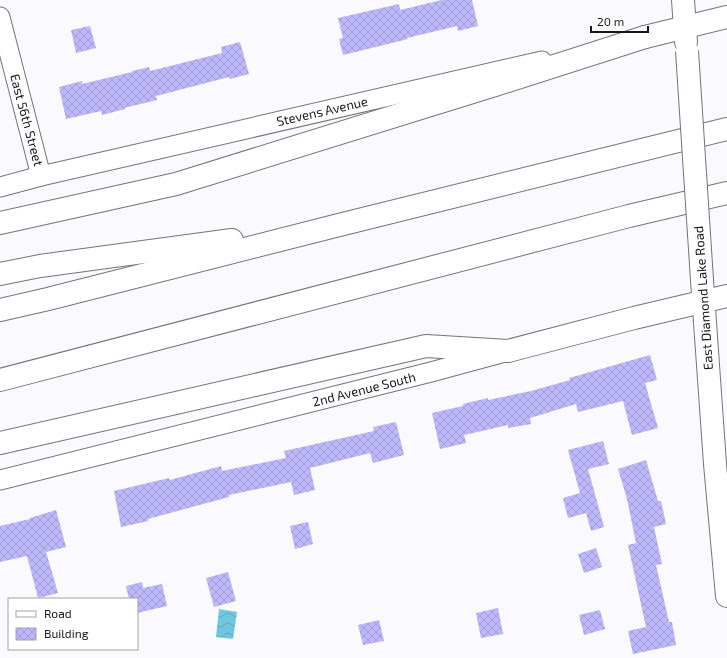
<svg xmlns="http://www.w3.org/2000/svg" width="727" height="658" font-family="'Exo 2',sans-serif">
	<defs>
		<pattern id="water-waves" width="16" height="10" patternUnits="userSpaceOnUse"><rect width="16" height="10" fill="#70c6df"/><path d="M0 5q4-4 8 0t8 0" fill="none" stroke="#60a9bf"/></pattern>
		<pattern id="building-cross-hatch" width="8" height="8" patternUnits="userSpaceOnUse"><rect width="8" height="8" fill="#bdb8f9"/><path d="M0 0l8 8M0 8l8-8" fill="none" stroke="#a29dd5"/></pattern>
	</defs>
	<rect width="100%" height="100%" fill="#f9f9fe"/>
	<path fill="url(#water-waves)" d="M219,609L237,612L233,639L216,637Z"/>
	<g fill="url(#building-cross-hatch)">
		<path d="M442,0H472L478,26L458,31L457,26L407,38L408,39L343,55L339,39L343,38L338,18L399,4L400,10Z"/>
		<path d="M90,26L96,48L76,53L71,30Z"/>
		<path d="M240,42L249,74L230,79L229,77L156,96L157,100L124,108L125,109L102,115L101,111L66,119L59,87L82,81V84L132,72V71L149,67L150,71L222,53L221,47Z"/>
		<path d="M650,355L657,380L645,383L658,428L632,435L623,401L578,412L576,404L530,418L531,424L508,428V425L464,435L466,443L440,449L432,413L463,406V404L488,398V400L531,391L570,380L569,378Z"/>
		<path d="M396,422L404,455L373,463L370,453L310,468L315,490L294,495L291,482L229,495V497L148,519V521L121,527L114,491L169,478L170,480L221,466L222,471L286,458L284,451L374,431L373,427Z"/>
		<path d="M603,441L609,464L588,469L604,527L591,531L586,513L568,518L563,498L580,493L568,450Z"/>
		<path d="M646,460L658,501H661L666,524L654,527L662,564L656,565L669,622H672L676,645L633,654L628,631L646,627L628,545L636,543L627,499L618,469Z"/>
		<path d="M56,510L66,547L46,552L58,593L38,598L27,556L0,562V526L30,519V518Z"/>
		<path d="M308,522L313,544L295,549L290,526Z"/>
		<path d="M596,548L602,567L584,573L578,554Z"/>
		<path d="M228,572L236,601L214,607L206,578Z"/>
		<path d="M142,582L143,588L162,584L167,606L137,613V599H129L126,586Z"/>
		<path d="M498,608L503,634L481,638L476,613Z"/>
		<path d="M600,610L605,629L584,635L579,615Z"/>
		<path d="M379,620L384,641L363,645L358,625Z"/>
	</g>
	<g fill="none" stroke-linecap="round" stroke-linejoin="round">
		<g stroke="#73737d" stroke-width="21">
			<g id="street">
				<path d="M0,17L41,176"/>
				<path d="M0,187L41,176L542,61"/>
				<path d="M0,480L431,372L501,353"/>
			</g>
		</g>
		<g stroke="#73737d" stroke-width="24">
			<g id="secondary">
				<path d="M683,0L686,42"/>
				<path d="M645,37L727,17"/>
				<path d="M702,280L715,464L727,596"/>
				<path d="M508,351L634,318L727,296"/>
			</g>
		</g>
		<g stroke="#73737d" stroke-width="24">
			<g id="highway">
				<path d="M0,223L176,184L495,85L645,37"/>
				<path d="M0,274L40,266L232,240"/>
				<path d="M0,310L48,299L339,225L727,129"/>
				<path d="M0,380L629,216L727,193"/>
				<path d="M0,443L426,346L508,351"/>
			</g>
		</g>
		<use href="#street" stroke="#fff" stroke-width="19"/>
		<use href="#secondary" stroke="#fff" stroke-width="22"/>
		<use href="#highway" stroke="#fff" stroke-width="22"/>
		<g stroke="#73737d" stroke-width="24" stroke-linecap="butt">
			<path id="secondary-bridge" d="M687,51L702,280"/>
		</g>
		<use href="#secondary-bridge" stroke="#fff" stroke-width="22"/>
	</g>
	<g text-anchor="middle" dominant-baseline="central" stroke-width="3" stroke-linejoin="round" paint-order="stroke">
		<g font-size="13" fill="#18181c" stroke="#fff">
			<text transform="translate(322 111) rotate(-13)">Stevens Avenue</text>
			<text transform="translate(27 120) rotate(75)">East 56th Street</text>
			<text transform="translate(703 298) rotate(-94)">East Diamond Lake Road</text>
			<text transform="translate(364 389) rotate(-14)">2nd Avenue South</text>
		</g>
	</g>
	<rect x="8" y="598" width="130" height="52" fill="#ffffff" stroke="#a3a3a4"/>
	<rect x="16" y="611" width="20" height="6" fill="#ffffff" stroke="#a3a3a4"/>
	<text x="44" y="618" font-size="12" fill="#18181c">Road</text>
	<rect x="16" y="628" width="20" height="12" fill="url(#building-cross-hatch)" stroke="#a3a3a4"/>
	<text x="44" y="638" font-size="12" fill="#18181c">Building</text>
	<path d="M591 26v6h57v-6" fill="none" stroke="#18181c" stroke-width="2"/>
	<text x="597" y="26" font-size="12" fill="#18181c" stroke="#ffffff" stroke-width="3" paint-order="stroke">20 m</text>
</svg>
